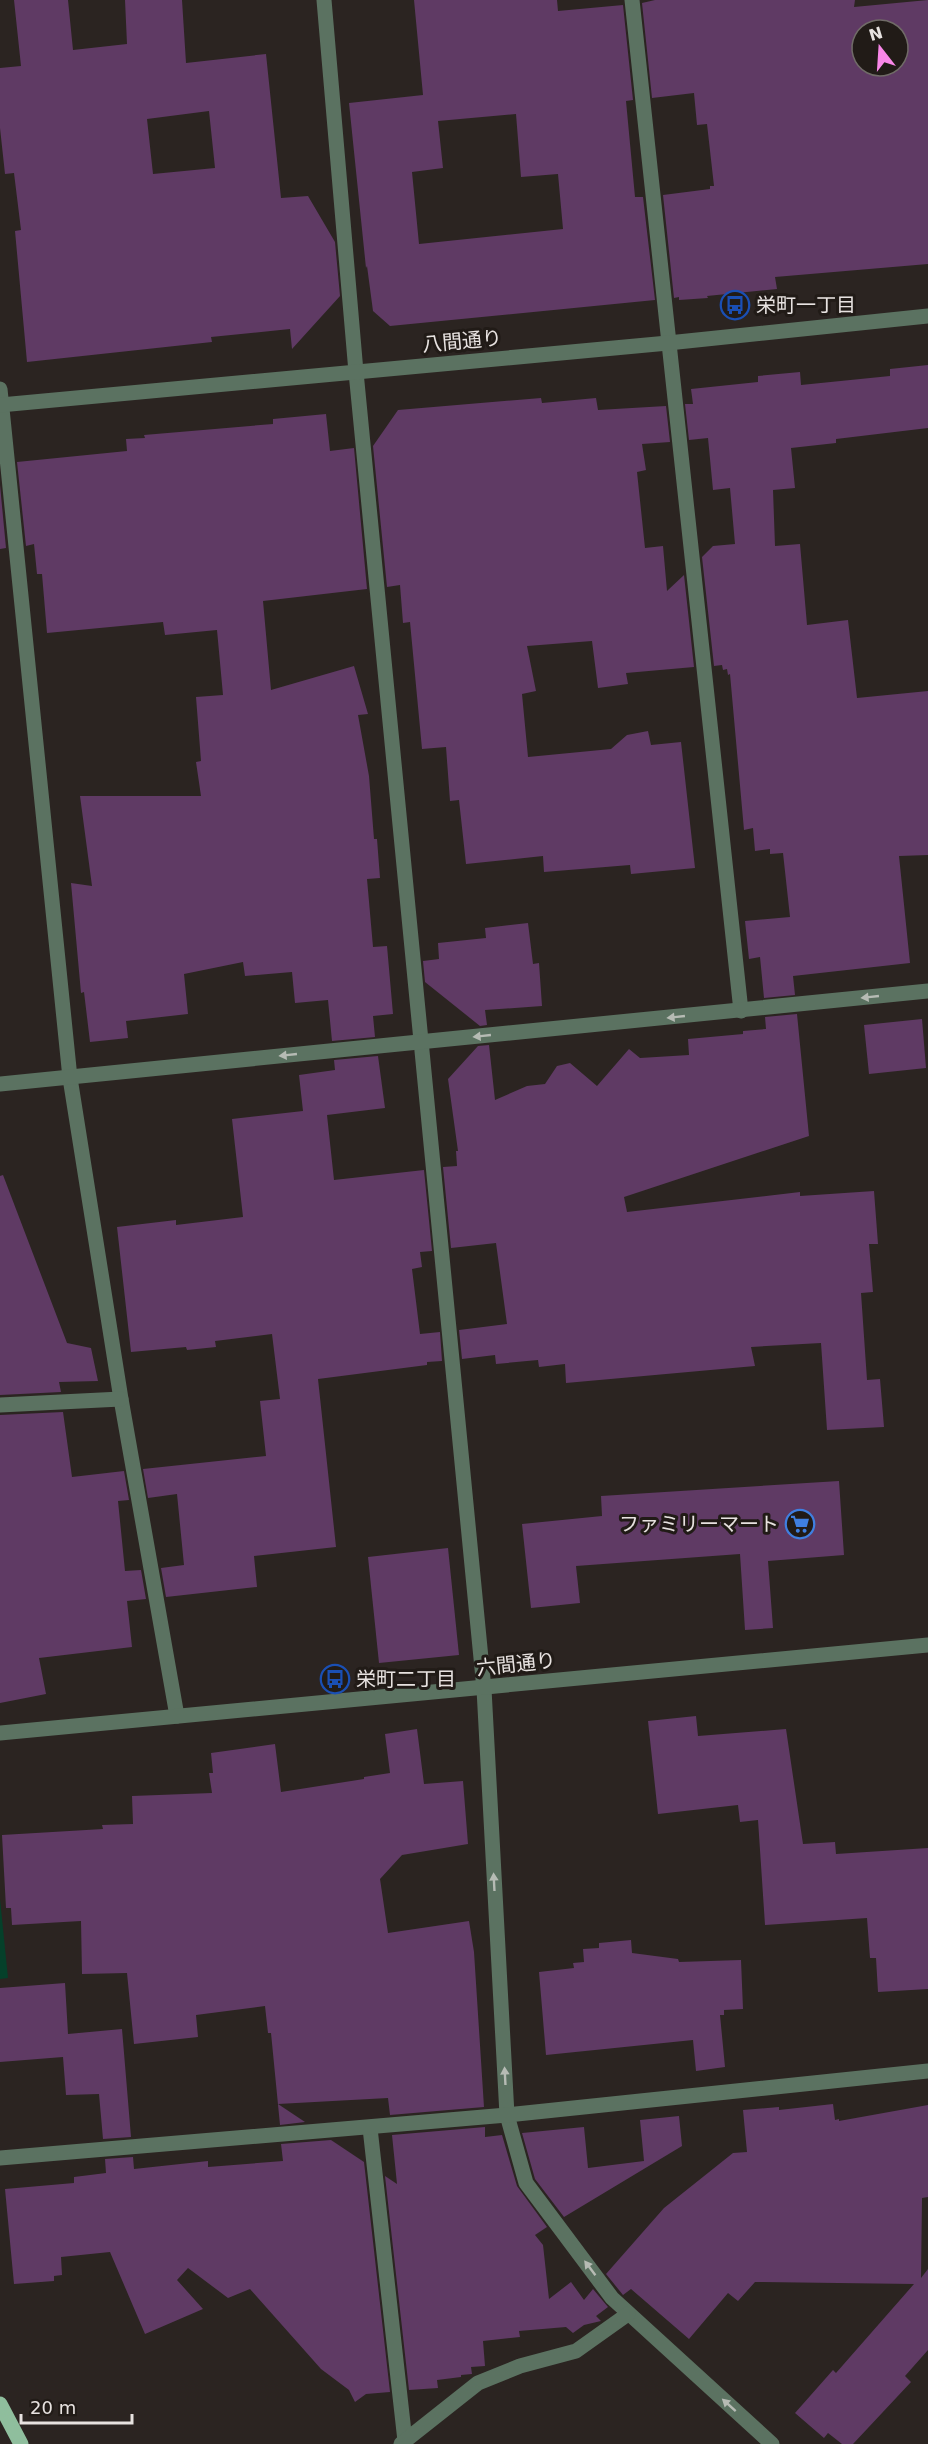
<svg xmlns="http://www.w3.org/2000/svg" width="928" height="2444" font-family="'DejaVu Sans','Noto Sans JP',sans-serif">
	<rect width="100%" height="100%" fill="#2b2421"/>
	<path fill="#05402a" d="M0,1899L8,1978L0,1979Z"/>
	<g fill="#5f3a64" fill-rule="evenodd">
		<path d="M14,0H68L73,50L127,44L125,0H182L186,63L266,54L281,198L308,196L335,242L340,296L292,349L290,329L211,337L212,342L27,362L15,231L21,230L14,173L5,174L0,128V68L21,66ZM209,111L215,168L153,174L147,119Z"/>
		<path d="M414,0H557L558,11L623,5L633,100L626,101L635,197H643L655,300L390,326L373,311L367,266L366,268L349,103L423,95ZM516,114L521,177L558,174L563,229L419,244L412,172L443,168L438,121Z"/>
		<path d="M655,0H855L854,7L928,0V264L775,277L777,289L707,296L708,298L679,300V297L674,298L663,195L710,189V186H714L707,124L697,125L694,93L652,98L642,3ZM862,30H898V66H862Z"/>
		<path d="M928,365V428L836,439V443L791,448L795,488L773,490L775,546L800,544L807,625L848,620L857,698L928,691V855L899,856L910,963L793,976L795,995L764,998L760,957L749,959L745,921L790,917L783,853L770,854V849L755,851L753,828L744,830L730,674L728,675L727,669L723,670L722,665L714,666L702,557L713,546L735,544L730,488L713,490L708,438L689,440L685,404H693L691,389L758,382V376L800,372L801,385L890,376V369Z"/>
		<path d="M541,398L542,403L596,398L598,410L666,406L670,442L642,444L646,470L637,472L645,548L663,546L667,591L684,575L694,667L626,673L628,684L598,688L592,641L527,646L536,691L522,694L528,757L611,749L627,735L648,731L651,745L681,742L695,868L631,874L630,865L544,872L543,856L466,864L459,800L450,801L446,747L422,749L410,622L403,623L400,585L387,587L373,446L398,410Z"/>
		<path d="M326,414L330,451L354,448L367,589L263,601L271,690L354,666L368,714L358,715L369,776L374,839H377L380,878L367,879L373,947L387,946L393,1014L373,1016L375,1037L332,1041L328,1000L295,1003L292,972L245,976L243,962L184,974L188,1014L126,1021L128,1038L90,1042L84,992L81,993L71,883L92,886L80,796H201L196,762L201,761L196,697L223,695L217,630L165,635L163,622L47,633L42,574H37L34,544L26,546L17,462L127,451L126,439L145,438L144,435L273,424V419Z"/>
		<path d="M0,485L6,548L0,549Z"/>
		<path d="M528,923L533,964L539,963L542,1006L485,1010L487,1025L480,1026L425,982L423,961L439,959L438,943L486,938L485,928Z"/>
		<path d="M797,1014L809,1136L624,1197L627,1212L800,1192V1196L874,1191L878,1244H869L873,1292L861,1293L867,1380L880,1379L884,1427L827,1430L821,1343L751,1347L755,1366L566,1383L565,1364L539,1367L538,1360L496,1364L495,1355L462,1359L459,1330L507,1324L496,1243L451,1248L443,1167L457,1166L456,1151H458L448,1079L478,1046L489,1045L495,1100L527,1086L545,1084L557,1066L570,1063L597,1086L629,1049L640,1058L689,1055L688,1039L743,1034V1031L766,1029L765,1017Z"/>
		<path d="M922,1019L926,1068L869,1074L864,1025Z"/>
		<path d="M378,1056L385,1108L327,1115L334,1180L424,1170L432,1251L420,1252L422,1267L412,1269L420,1334L440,1332L442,1361L427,1362V1365L318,1379L336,1547L254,1556L257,1587L166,1597L161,1568L184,1565L177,1494L148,1498L143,1469L266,1456L260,1401L280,1399L272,1334L215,1341L216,1347L187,1350L186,1347L131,1352L117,1227L176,1220V1225L243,1217L232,1119L303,1111L299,1075L335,1070L334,1060Z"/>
		<path d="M3,1175L67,1343L91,1348L98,1381L59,1382L61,1392L0,1395V1176Z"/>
		<path d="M63,1412L72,1477L124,1471L129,1500L118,1501L125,1571L141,1570L146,1599L127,1601L132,1647L39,1658L46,1694L0,1703V1415Z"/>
		<path d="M839,1481L844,1555L768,1561L773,1628L745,1630L740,1554L576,1566L580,1603L531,1608L522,1524L602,1516L601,1496Z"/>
		<path d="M448,1548L459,1655L379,1663L368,1557Z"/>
		<path d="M696,1716L698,1736L786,1729L803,1844L835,1842L836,1854L928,1848V1989L878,1992L876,1958H870L867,1918L765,1925L758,1820L740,1822L738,1805L658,1814L648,1721Z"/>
		<path d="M417,1729L424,1784L463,1781L468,1844L402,1855L380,1879L388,1933L469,1921L474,1952L484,2107L390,2115L388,2098L278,2104L305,2122L280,2125L271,2033H268L265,2006L196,2015L198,2037L134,2044L127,1973L82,1974L81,1921L12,1925L11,1908H6L2,1835L103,1829L102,1825L133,1824L132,1796L212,1793L209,1773H213L211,1753L275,1744L281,1792L364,1779V1777L390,1773L385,1734Z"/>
		<path d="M631,1940L632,1953L678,1959L679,1962L741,1960L743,2009L724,2010V2015H720L725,2067L696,2071L693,2040L546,2055L539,1972L574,1968L573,1963L584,1962L583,1949L599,1948V1943Z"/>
		<path d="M65,1983L68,2034L122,2029L131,2137L103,2139L99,2094L66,2095L63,2057L0,2062V1988Z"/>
		<path d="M833,2104L835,2120L839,2119V2121L928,2105V2197L922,2198L921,2278L928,2269V2350L905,2376L911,2382L853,2444H842L828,2433L824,2438L795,2413L833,2370L836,2373L914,2284L755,2282L738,2301L728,2293L689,2339L631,2289L623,2295L606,2274L664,2208L733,2153L747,2152L743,2110L779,2107V2110Z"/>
		<path d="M679,2116L682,2146L564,2217L535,2179L522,2133L584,2127L588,2168L644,2161L640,2120Z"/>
		<path d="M485,2127V2137L502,2135L517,2186L547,2227L535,2235L543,2245L549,2299L571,2282L584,2300L593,2289L608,2307L596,2316L601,2321L584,2325L573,2333L566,2327L519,2331L520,2337L483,2341L485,2366L471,2367L472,2374L461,2375V2377L437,2380L438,2388L409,2390L385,2176L397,2184L392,2135Z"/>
		<path d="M331,2140L364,2162L390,2392L366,2394L355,2402L349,2390L321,2369L250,2289L228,2298L188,2268L177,2280L203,2309L145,2334L110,2252L61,2257L62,2275L54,2276V2281L14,2284L5,2189L74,2183V2177L106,2173L105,2159L133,2157L134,2169L208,2161V2167L283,2161L281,2144Z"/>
	</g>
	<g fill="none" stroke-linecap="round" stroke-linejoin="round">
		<g stroke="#5b7261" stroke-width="15">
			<path d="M324,0L356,372L484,1689L507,2115L526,2183L612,2298L772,2444"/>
			<path d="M632,0L741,1011"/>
			<path d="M0,389L70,1078L121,1399L177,1716"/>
			<path d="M0,405L668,343L928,316"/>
			<path d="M0,1084L928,991"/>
			<path d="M0,1405L121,1399"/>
			<path d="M0,1733L928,1645"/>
			<path d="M370,2128L405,2441"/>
			<path d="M0,2158L507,2115L928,2071"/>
			<path d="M401,2444L478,2383L520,2366L576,2351L628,2314"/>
		</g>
		<path stroke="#8fbe9d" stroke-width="15" d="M0,2404L21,2444"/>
	</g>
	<defs><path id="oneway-solid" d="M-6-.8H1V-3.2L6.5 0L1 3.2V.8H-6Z" transform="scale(1.5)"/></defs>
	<g fill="#b6bbb4">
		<use href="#oneway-solid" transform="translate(870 997) rotate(174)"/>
		<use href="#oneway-solid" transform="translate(676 1017) rotate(174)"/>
		<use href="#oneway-solid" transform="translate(482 1036) rotate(174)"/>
		<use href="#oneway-solid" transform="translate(288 1055) rotate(174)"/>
		<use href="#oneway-solid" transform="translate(494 1882) rotate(-93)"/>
		<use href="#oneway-solid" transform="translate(505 2076) rotate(-93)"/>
		<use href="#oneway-solid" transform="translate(590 2268) rotate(-127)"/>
		<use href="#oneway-solid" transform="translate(729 2405) rotate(-138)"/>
	</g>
	<defs>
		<g id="bus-ring" transform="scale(1.5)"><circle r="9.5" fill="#211b17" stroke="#1a4fb4" stroke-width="1.5"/><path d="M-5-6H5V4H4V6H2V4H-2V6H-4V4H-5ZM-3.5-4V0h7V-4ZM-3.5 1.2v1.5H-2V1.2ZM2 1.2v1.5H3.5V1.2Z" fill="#1a4fb4"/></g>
		<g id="supermarket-ring" transform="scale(1.5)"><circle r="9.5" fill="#211b17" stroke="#3f7fe0" stroke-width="1.5"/><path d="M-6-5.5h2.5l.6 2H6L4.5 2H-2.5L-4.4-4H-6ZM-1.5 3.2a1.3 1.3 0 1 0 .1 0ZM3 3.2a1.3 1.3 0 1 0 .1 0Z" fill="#3f7fe0"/></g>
	</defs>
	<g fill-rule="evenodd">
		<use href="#bus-ring" x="735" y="305"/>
		<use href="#supermarket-ring" x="800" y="1524"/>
		<use href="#bus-ring" x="335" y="1679"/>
	</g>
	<g text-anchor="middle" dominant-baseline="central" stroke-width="6" stroke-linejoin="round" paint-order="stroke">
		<g font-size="20" fill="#e7e2e0" stroke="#211b17" text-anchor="start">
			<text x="756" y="305">栄町一丁目</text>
			<text x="779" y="1524" text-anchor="end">ファミリーマート</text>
			<text x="356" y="1679">栄町二丁目</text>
		</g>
		<g font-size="20" fill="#e7e2e0" stroke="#211b17">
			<text transform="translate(462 341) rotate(-5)">八間通り</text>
			<text transform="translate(516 1664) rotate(-6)">六間通り</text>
		</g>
	</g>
	<g transform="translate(880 48) rotate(343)"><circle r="28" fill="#211b17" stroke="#706b67" stroke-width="1.5"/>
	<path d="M0-4.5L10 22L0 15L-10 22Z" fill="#f987e8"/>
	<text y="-9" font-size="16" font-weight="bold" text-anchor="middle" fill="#e7e2e0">N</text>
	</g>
	<path d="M21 2414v9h111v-9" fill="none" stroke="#e7e2e0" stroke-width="3"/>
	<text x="30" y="2414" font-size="18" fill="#e7e2e0" stroke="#211b17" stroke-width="4.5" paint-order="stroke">20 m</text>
</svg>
